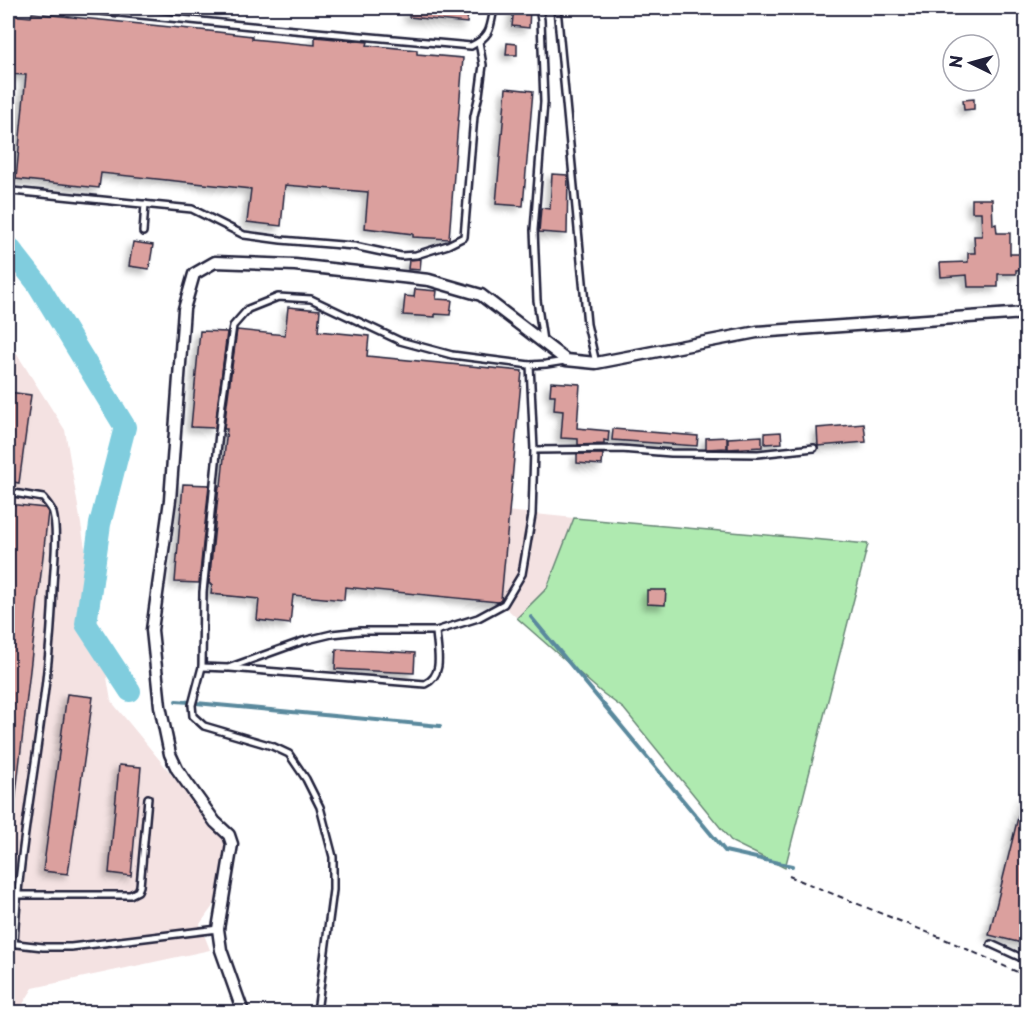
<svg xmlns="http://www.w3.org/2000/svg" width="1034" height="1020" font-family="'Playpen Sans',sans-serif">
	<defs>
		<filter id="shadow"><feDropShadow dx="-4.5" dy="4.5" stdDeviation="3" flood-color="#0004"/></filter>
	</defs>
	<rect width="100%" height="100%" fill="#fff"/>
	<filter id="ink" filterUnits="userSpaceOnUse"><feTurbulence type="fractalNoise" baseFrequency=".0167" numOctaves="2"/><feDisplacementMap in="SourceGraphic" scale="12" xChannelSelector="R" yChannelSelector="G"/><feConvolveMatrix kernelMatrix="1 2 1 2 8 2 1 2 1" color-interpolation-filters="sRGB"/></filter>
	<g filter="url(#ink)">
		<g fill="#f4e2e2">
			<path d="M8,340L65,430L111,701L228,843L218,899L200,924L210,950L33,988L18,1012H8Z"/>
			<path d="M387,499L574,518L547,588L517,618Z"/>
		</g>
		<path fill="#afeab0" stroke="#688676" stroke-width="1.5" d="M574,518L868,544L785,868L732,842L624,709L601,692L517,618L547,588Z"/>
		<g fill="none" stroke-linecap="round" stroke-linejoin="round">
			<g stroke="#5a899d" stroke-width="4">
				<path d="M531,617L725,851L792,866"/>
				<path d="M176,701L190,702"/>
				<path d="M196,703L440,726"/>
			</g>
			<path stroke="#80cdde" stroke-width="22" d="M8,246L37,283L125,427L100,524L86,624L130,691"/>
		</g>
		<g fill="#dba09e" stroke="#22223b" stroke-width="1.5" filter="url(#shadow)">
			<path d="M410,8H468L467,23L409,17Z"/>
			<path d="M514,8H530L529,28L512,26Z"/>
			<path d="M32,13L200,30L252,36V39L315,45V37L368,42L367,45L417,50V54L463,58L449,239L413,237V234L365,228L368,192L285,185L281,226L247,222L251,189L101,173L99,188L16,179L26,75L8,74V15L31,17Z"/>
			<path d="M507,43L517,44V55H506Z"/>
			<path d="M506,88L533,91L523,206L496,204Z"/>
			<path d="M974,99V109L964,110L963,100Z"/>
			<path d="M552,174L568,175L567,234L539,232L541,208L550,209Z"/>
			<path d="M972,199H992L993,225L996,224L997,233H1010V254H1026V269L1016,270V274H998V287H968L967,275L941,277L940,263L968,262V253H975L974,236H982L981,212H972Z"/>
			<path d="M133,242L153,245L149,269L129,266Z"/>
			<path d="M421,259L420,270L408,269L409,260Z"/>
			<path d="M415,289L437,291L436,299L452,300L450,315L435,314V317L403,315L405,296L414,297Z"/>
			<path d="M288,307L320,310L318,331L369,336L367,356L522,371L501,600L498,602L345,587L344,600L293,595L290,624L257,620L259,599L211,594L212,584H209L219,486H221L227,429H224L227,404L237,330L285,335Z"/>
			<path d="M200,331L227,332L215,428L191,427Z"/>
			<path d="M551,382L580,384L577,428L609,431L608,441L604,440V444L578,445V439L561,438L563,411L554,410L555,395H550Z"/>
			<path d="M8,392L31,395L19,483L8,481Z"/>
			<path d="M864,424L866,442L818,446L817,428Z"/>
			<path d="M613,429L698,436L697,446L612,440Z"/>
			<path d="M781,432L782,443L765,444V433Z"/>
			<path d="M762,436V447L728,449V438Z"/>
			<path d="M727,437V448L706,449V438Z"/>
			<path d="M577,454H603L602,465L577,463Z"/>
			<path d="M183,484L209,485L199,583L175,582Z"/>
			<path d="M8,504L45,508L48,512L14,811L8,810Z"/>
			<path d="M647,590H666L665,605L647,604Z"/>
			<path d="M336,649L415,653L414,673L335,669Z"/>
			<path d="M67,694L93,697L68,874L43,871Z"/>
			<path d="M119,765L141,767L131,876L109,873Z"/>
			<path d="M1023,797L1026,798V944L989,935Z"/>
		</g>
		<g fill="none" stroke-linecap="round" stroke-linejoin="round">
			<g stroke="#22223b" stroke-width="10">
				<g id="lane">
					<path d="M70,8L261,27L471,46C491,36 490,29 494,8"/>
					<path d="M539,8L541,20L544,102L534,230L537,300L543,341"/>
					<path d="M557,8L587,324L596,363"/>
					<path d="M8,188L12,191L192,209L244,235L281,240L354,246L401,256L416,255L448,245L464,237L474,116L479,95L483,65L479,42"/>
					<path d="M143,232L145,204"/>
					<path d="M534,450L621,449L671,453L758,454L814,448"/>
					<path d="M8,492L43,498C46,502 52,508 53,513C58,533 54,564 53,586C50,706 20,824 14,944"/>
					<path d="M202,667L228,668L303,641L332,634L360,631H436L478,618L504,604L522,574L532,515L534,450L530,365"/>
					<path d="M230,668L425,684C445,675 437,650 436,631"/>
					<path d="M8,895H130L138,891L140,886L148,798"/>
					<path d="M8,943L43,947H71L218,929"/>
					<path d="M991,944L1026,960"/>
					<path d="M317,1012L333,890V857L320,807L306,779L289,754L272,746L204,726L193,716L192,705L202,667L203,592L222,403L233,326L248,309L278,297L311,299L400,341L452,355L530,365L546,364L565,361"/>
				</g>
			</g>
			<g stroke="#22223b" stroke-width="15">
				<path id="street" d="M243,1012L221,950L218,929L232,844L229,835L215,822L177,769L170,754L160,706L152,630L170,500L184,309L194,274L215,262L295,265L429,280L481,295L566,360L596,363L757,332L1026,313"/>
			</g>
			<path stroke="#22223b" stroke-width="2" stroke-dasharray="6 4.5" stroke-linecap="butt" d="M789,876L949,941L1026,976"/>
			<use href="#lane" stroke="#fff" stroke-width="5"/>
			<use href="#street" stroke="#fff" stroke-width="10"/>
		</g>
	</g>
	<rect width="1034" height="1020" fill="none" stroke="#fff" stroke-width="30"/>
	<rect x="15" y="15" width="1004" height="990" fill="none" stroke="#22223b" stroke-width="2" filter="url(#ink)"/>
	<g transform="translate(971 63) rotate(275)"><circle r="28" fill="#ffffff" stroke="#a7a7b1" stroke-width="1.5"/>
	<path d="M0-4.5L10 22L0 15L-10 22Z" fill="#22223b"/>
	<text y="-9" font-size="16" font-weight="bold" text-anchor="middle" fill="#22223b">N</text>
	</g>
</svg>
